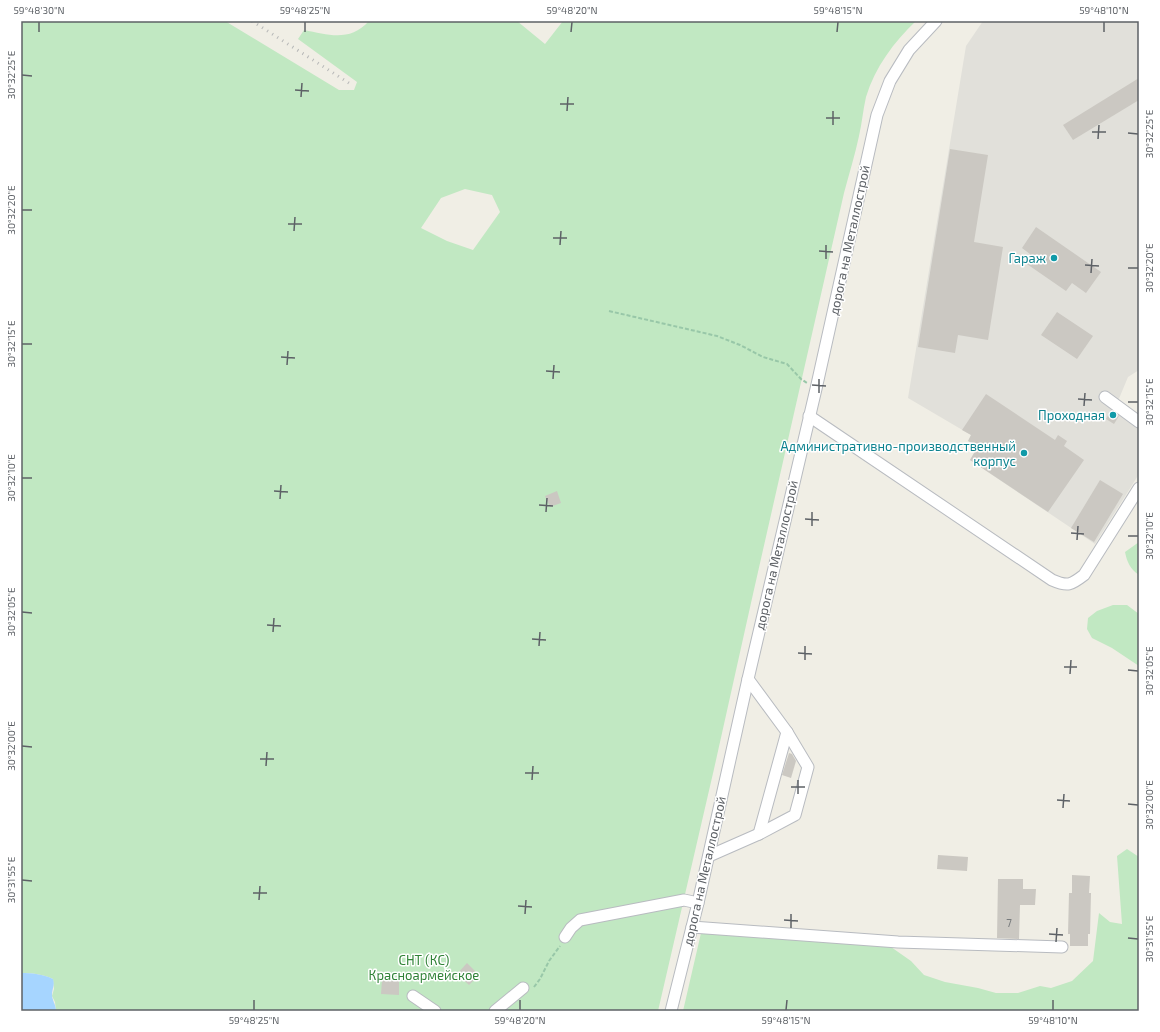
<svg xmlns="http://www.w3.org/2000/svg" width="1160" height="1032" font-family="'Exo 2',sans-serif">
	<rect width="100%" height="100%" fill="#f0eee5"/>
	<path fill="#e1e0da" d="M983,21H1139V370L1128,377L1118,401L1139,424V474L1095,544L970,460L978,447L968,441L971,435L908,398L966,46Z"/>
	<g fill="#c1e8c2" fill-rule="evenodd">
		<path d="M21,21H225L339,90H354L357,82L298,39L304,30C329,35 350,42 369,21H517L545,44L563,21H916C894,42 875,67 866,97C863,110 862,123 859,136C855,155 849,174 844,193L753,594L714,769L658,1011H56L55,1002L52,996L54,989L53,979C43,974 32,973 21,973ZM465,189L492,195L500,212L473,250L447,241L421,228L441,198Z"/>
		<path d="M1139,542V575C1130,569 1127,562 1125,552Z"/>
		<path d="M1113,605H1127L1139,614V666L1112,648L1092,638L1087,629L1088,618L1097,611Z"/>
		<path d="M1127,849L1139,857V1011H683L701,933L891,947L911,961L924,975L945,982L978,988L996,993H1018L1040,986L1051,988L1072,981L1093,961L1099,913L1110,922L1122,924L1117,856Z"/>
	</g>
	<path fill="#a6d5ff" d="M21,973C32,973 43,974 53,979C55,986 52,988 52,995C52,1000 56,1005 56,1011H21Z"/>
	<g fill="#cbc8c2">
		<path d="M1139,78V100L1073,140L1063,125Z"/>
		<path d="M950,149L988,155L974,242L1003,247L988,340L958,335L955,353L918,347Z"/>
		<path d="M1036,227L1101,272L1086,293L1072,283L1066,291L1024,262L1030,254L1022,248Z"/>
		<path d="M1057,312L1093,336L1077,359L1041,335Z"/>
		<path d="M986,394L1055,440L1058,435L1067,441L1064,446L1084,460L1048,512L970,460L978,446L968,441L971,435L962,430Z"/>
		<path d="M1111,410L1119,416L1114,424L1106,419Z"/>
		<path d="M1100,480L1123,494L1094,542L1071,528Z"/>
		<path d="M557,491L561,503L550,507L545,496Z"/>
		<path d="M789,753L792,754L796,761L791,778L782,775Z"/>
		<path d="M938,855L968,857L967,871L937,869Z"/>
		<path d="M1072,875L1090,876L1089,893H1091L1090,934H1088V946H1070V934H1068L1069,893H1072Z"/>
		<path d="M998,879H1023V889H1036L1035,905H1020L1019,939L997,938Z"/>
		<path d="M467,963L479,975L469,985L457,974Z"/>
		<path d="M382,980L399,981V995L381,994Z"/>
	</g>
	<g fill="none" stroke-linecap="round" stroke-linejoin="round">
		<g stroke="#b8bbc0" stroke-width="13">
			<g id="minor">
				<path d="M1105,397L1139,422"/>
				<path d="M809,416L1052,580C1068,587 1071,585 1084,575L1139,488"/>
				<path d="M759,834L787,732"/>
				<path d="M709,856L759,834L795,815L808,767L787,732L748,679"/>
				<path d="M692,927L898,942L1062,947"/>
				<path d="M565,937L571,928L580,920L684,900L698,903"/>
				<path d="M413,996L435,1011"/>
				<path d="M495,1011L523,988"/>
				<path d="M671,1011L698,903L748,679L816,389L877,115L890,81L909,50L936,21"/>
			</g>
		</g>
		<g stroke="#98c7a8" stroke-width="2" stroke-dasharray="4 2" stroke-linecap="butt">
			<path d="M609,311L717,336L740,345L763,357L787,364L801,379L807,383"/>
			<path d="M534,987L540,979L549,961L560,946"/>
		</g>
		<use href="#minor" stroke="#fff" stroke-width="11"/>
		<path stroke="#b6b7b7" stroke-width="3" stroke-dasharray="1 5" stroke-linecap="butt" d="M252,21L352,85"/>
	</g>
	<path fill="none" stroke="#5d6166" stroke-width="1.5" d="M39,32V22M305,32V22M571,32L572,22M837,32L838,22M1104,32V22M22,75L32,76M295,90L309,91M301,97L302,83M560,104H574M567,111L568,97M826,118H840M833,125V111M1092,132H1106M1128,133L1138,134M1098,139L1099,125M22,210H32M288,224H302M294,231L295,217M553,238H567M560,245L561,231M819,251L833,252M826,259V245M1085,265L1099,266M1128,268H1138M1091,273L1092,259M22,344H32M281,357L295,358M287,365L288,351M546,371L560,372M553,379L554,365M812,385L826,386M819,393V379M1078,399L1092,400M1128,402H1138M1084,406L1085,393M22,478H32M274,491L288,492M280,499L281,485M539,505L553,506M546,512L547,498M805,519L819,520M812,526V512M1071,533L1084,534M1128,536H1138M1077,540L1078,526M22,612L32,613M267,625L281,626M273,632L274,618M532,639L546,640M539,646L540,632M798,653L812,654M805,660V646M1064,667H1077M1128,670L1138,671M1070,674L1071,660M22,746L32,747M260,759H274M266,766L267,752M525,773H539M532,780L533,766M791,787H805M798,794V780M1057,800L1070,801M1128,804L1138,805M1063,808L1064,794M22,880L32,881M253,893H267M259,900L260,886M518,906L532,907M525,914L526,900M784,920L798,921M791,928V914M1049,934L1063,935M1128,938L1138,939M1056,942L1057,928M254,1010V1000M520,1010V1000M786,1010L787,1000M1053,1010V1000"/>
	<g fill="#0f9aa8" stroke="#fff" stroke-width="1.5">
		<circle cx="1054" cy="258" r="4"/>
		<circle cx="1113" cy="415" r="4"/>
		<circle cx="1024" cy="453" r="4"/>
	</g>
	<g text-anchor="middle" dominant-baseline="central" stroke-width="3" stroke-linejoin="round" paint-order="stroke">
		<g font-size="11" fill="#787b7d">
			<text x="1009" y="922">7</text>
		</g>
		<g font-size="13" fill="#5d6166" stroke="#fff">
			<text transform="translate(849 240) rotate(-78)">дорога на Металлострой</text>
			<text transform="translate(776 555) rotate(-77)">дорога на Металлострой</text>
			<text transform="translate(704 871) rotate(-77)">дорога на Металлострой</text>
		</g>
		<g font-size="13" fill="#0d838f" stroke="#fff" text-anchor="end">
			<text x="1046" y="258">Гараж</text>
			<text x="1105" y="415">Проходная</text>
			<text x="1016" y="446">Административно-производственный<tspan x="1016" dy="15">корпус</tspan></text>
		</g>
		<g font-size="13" fill="#308237" stroke="#fff">
			<text x="424" y="960">СНТ (КС)<tspan x="424" dy="15">Красноармейское</tspan></text>
		</g>
	</g>
	<rect width="1160" height="1032" fill="none" stroke="#ffffff" stroke-width="44"/>
	<rect x="22" y="22" width="1116" height="988" fill="none" stroke="#5d6166" stroke-width="1.5"/>
	<g font-size="10" text-anchor="middle" fill="#5d6166">
		<text x="39" y="14">59°48'30"N</text>
		<text x="305" y="14">59°48'25"N</text>
		<text x="572" y="14">59°48'20"N</text>
		<text x="838" y="14">59°48'15"N</text>
		<text x="1104" y="14">59°48'10"N</text>
		<text transform="translate(11 75) rotate(-90)" y="4">30°32'25"E</text>
		<text transform="translate(1149 134) rotate(-90)" y="4">30°32'25"E</text>
		<text transform="translate(11 210) rotate(-90)" y="4">30°32'20"E</text>
		<text transform="translate(1149 268) rotate(-90)" y="4">30°32'20"E</text>
		<text transform="translate(11 344) rotate(-90)" y="4">30°32'15"E</text>
		<text transform="translate(1149 402) rotate(-90)" y="4">30°32'15"E</text>
		<text transform="translate(11 478) rotate(-90)" y="4">30°32'10"E</text>
		<text transform="translate(1149 536) rotate(-90)" y="4">30°32'10"E</text>
		<text transform="translate(11 612) rotate(-90)" y="4">30°32'05"E</text>
		<text transform="translate(1149 671) rotate(-90)" y="4">30°32'05"E</text>
		<text transform="translate(11 746) rotate(-90)" y="4">30°32'00"E</text>
		<text transform="translate(1149 805) rotate(-90)" y="4">30°32'00"E</text>
		<text transform="translate(11 880) rotate(-90)" y="4">30°31'55"E</text>
		<text transform="translate(1149 939) rotate(-90)" y="4">30°31'55"E</text>
		<text x="254" y="1024">59°48'25"N</text>
		<text x="520" y="1024">59°48'20"N</text>
		<text x="786" y="1024">59°48'15"N</text>
		<text x="1053" y="1024">59°48'10"N</text>
	</g>
</svg>
